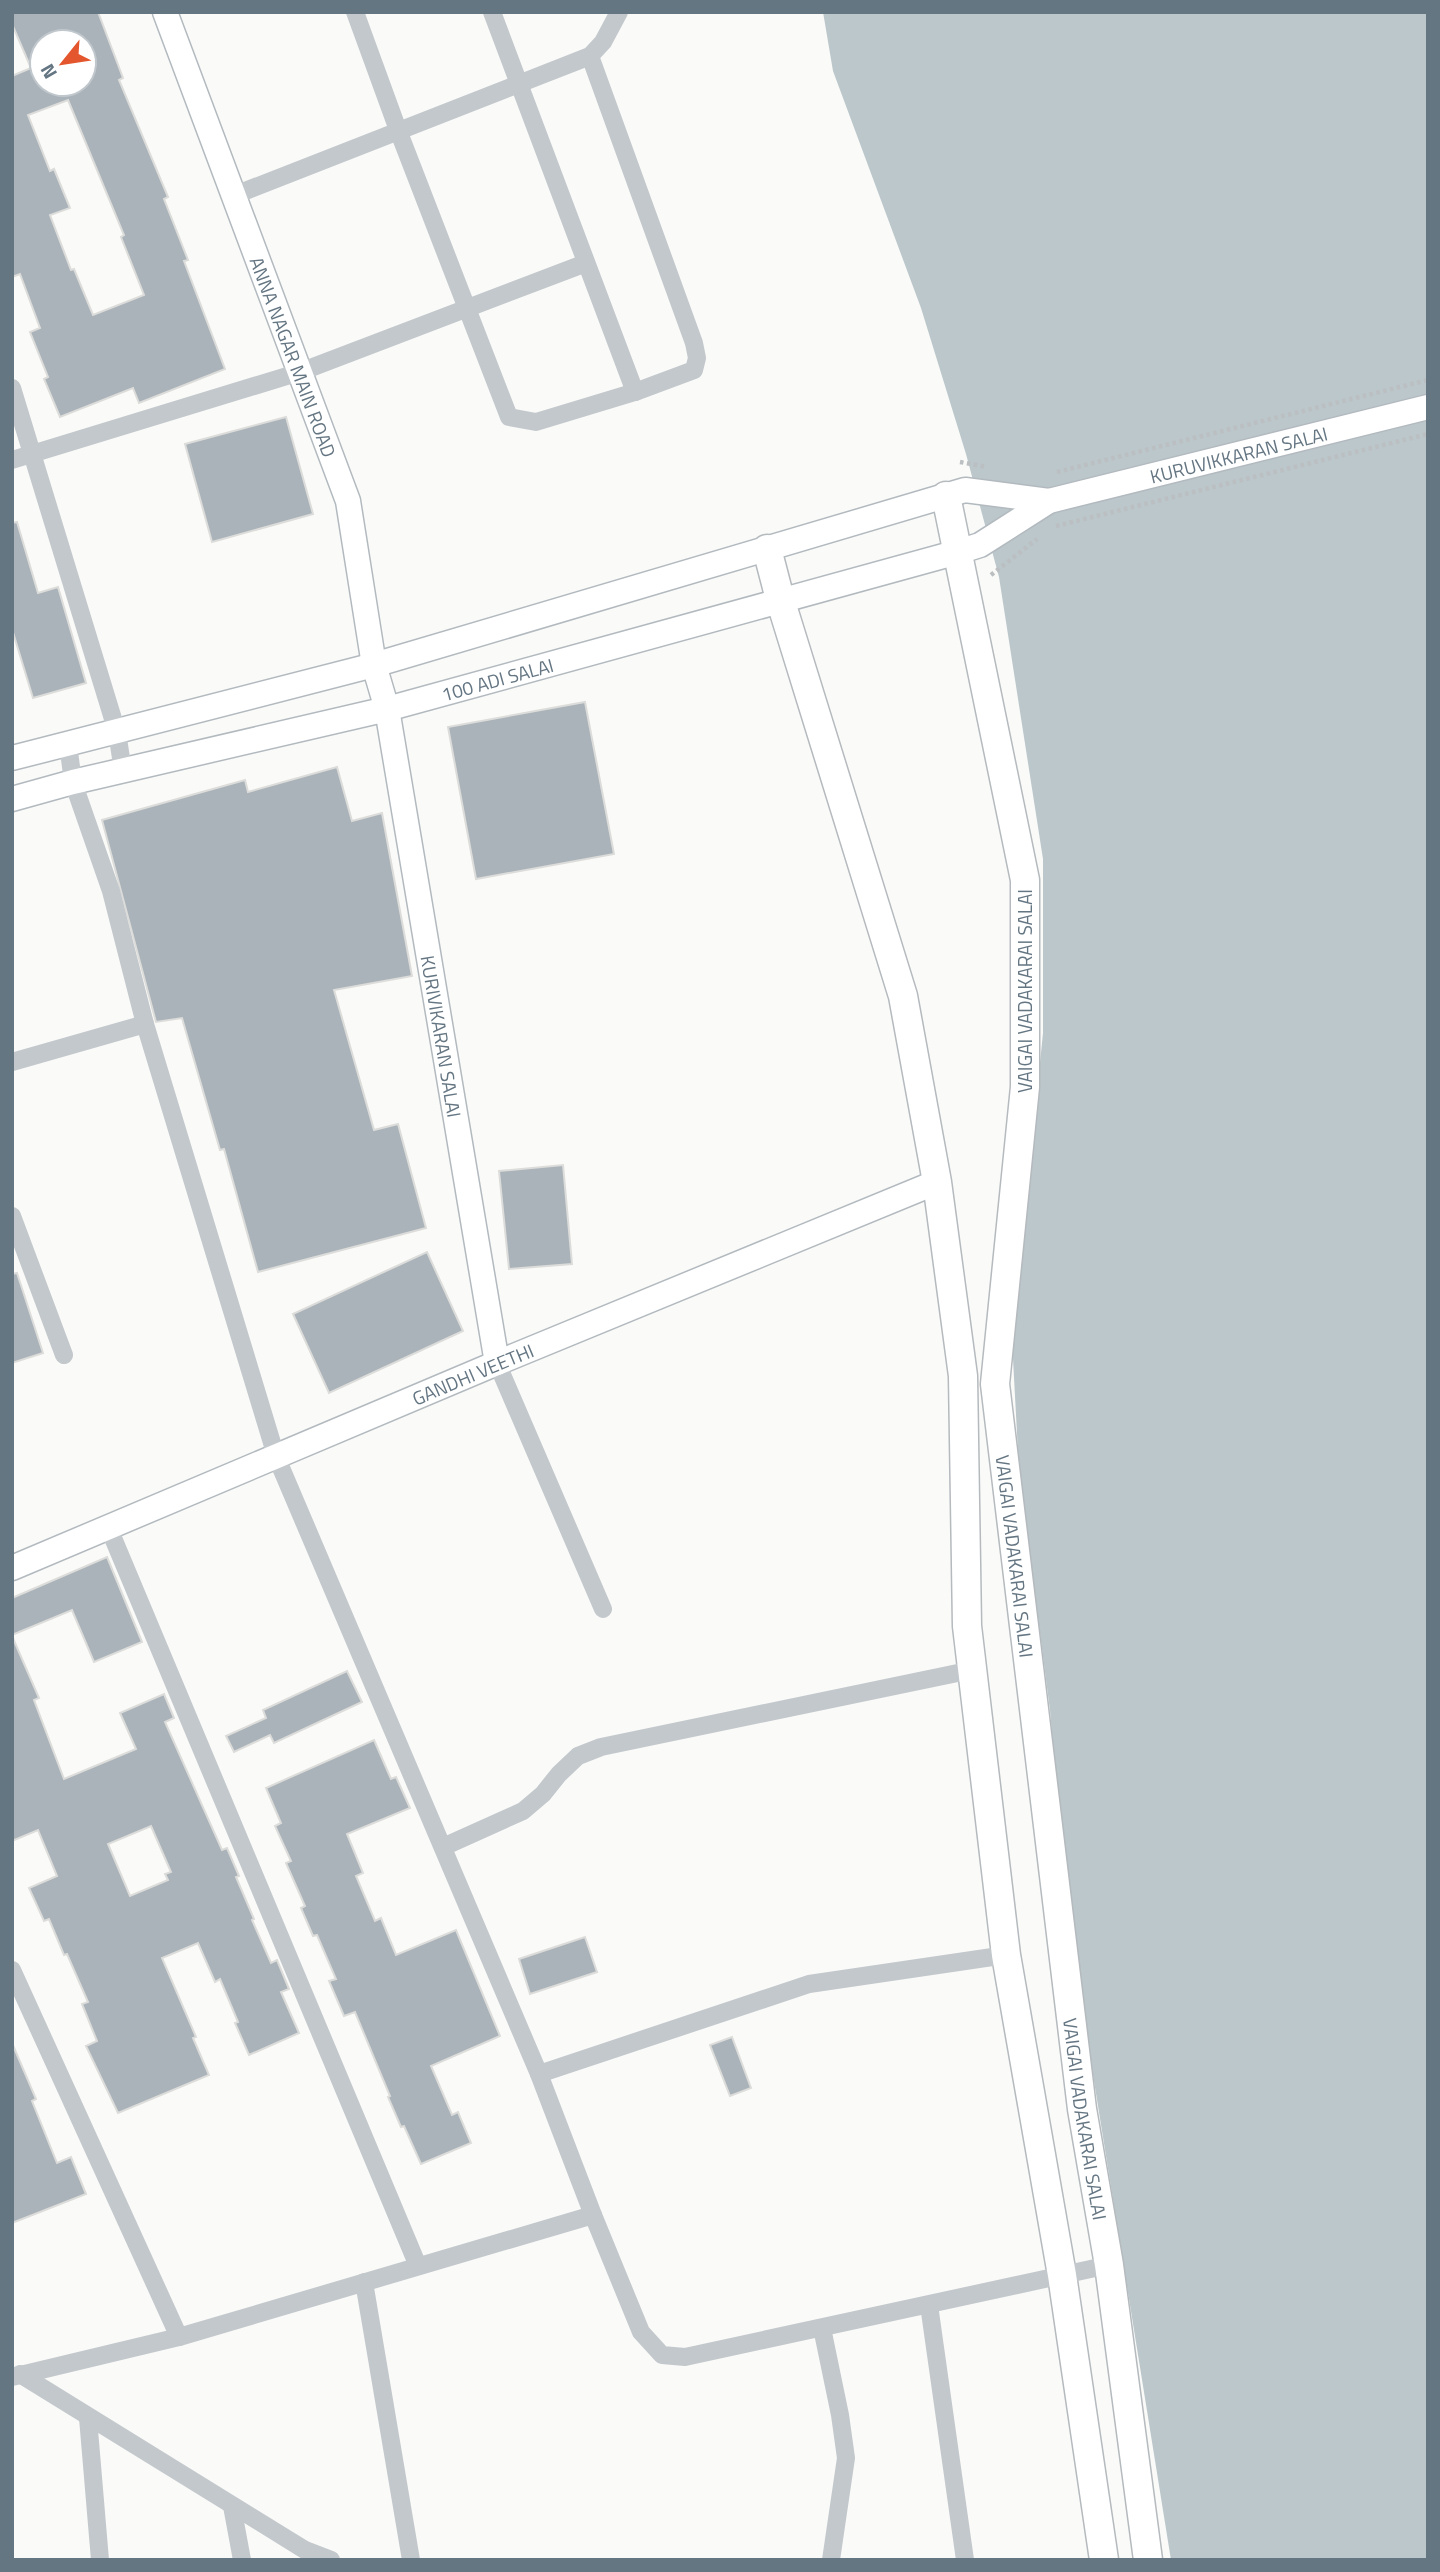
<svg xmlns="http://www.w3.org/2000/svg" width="1440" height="2572" font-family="'Titillium Web',sans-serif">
	<rect width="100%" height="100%" fill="#fafaf8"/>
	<path fill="#bbc7cb" d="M823,12H1428V2560H1171L1067,1913L1050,1710L1019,1471L1012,1340L1043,1033V859L999,577L966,454L921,308L833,71Z"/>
	<g fill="#aab3b9" stroke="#dcdcda" stroke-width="2" fill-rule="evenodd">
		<path d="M12,12H98L123,78L119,80L168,197L164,199L188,260L184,261L225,369L139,403L133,388L60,417L44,379L48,377L30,332L40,328L20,274L12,277V76L31,68L12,24ZM42,42H84V84H42ZM68,100L124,235L121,237L144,295L93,315L74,269L71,270L50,215L70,208L54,169L50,171L28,115Z"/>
		<path d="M286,417L313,514L212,542L185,444Z"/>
		<path d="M17,522L38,593L58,587L86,683L33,698L12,629V523Z"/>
		<path d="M585,702L614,854L476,879L448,727Z"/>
		<path d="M337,767L352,821L382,813L412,976L334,990L374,1130L398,1124L426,1228L258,1272L224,1149L220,1150L182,1018L156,1022L102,820L245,780L248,792Z"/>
		<path d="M563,1165L572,1264L509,1269L499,1171Z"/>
		<path d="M427,1252L463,1331L329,1393L293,1314Z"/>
		<path d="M17,1273L43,1353L12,1363V1274Z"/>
		<path d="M107,1557L142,1642L94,1662L72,1610L12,1635V1598Z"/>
		<path d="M12,1636L39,1698L34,1700L64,1779L136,1749L120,1713L164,1694L174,1718L165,1722L222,1850L227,1848L239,1876L236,1877L254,1919L252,1920L271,1963L277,1960L289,1989L281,1992L299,2033L249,2055L235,2023L238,2022L220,1979L215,1982L198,1943L162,1958L196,2037L193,2038L209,2075L118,2113L86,2046L97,2041L82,2004L88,2002L67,1954L64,1955L49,1919L44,1921L29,1888L57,1876L38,1830L12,1841ZM151,1826L171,1872L165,1874L168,1880L130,1896L108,1844Z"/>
		<path d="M347,1671L362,1702L274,1743L270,1735L234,1752L226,1736L266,1718L263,1710Z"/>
		<path d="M374,1740L391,1779L396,1777L410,1808L347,1834L363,1873L356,1876L375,1921L381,1918L396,1955L456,1930L500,2036L431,2066L452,2115L458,2112L471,2143L421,2164L404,2126L401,2127L388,2097L390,2096L355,2012L344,2016L329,1981L336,1979L317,1935L313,1936L301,1908L305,1906L286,1863L291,1861L275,1826L281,1823L266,1788Z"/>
		<path d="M585,1937L597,1972L530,1994L519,1959Z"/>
		<path d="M732,2037L751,2088L730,2096L710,2045Z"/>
		<path d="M12,2043L36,2099L32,2101L57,2163L71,2157L86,2194L12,2223Z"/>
	</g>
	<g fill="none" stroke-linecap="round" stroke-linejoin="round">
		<g stroke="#b3babf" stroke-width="27">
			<g id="secondary">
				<path id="s1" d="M165,12L348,501L374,665L387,709L497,1363"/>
				<path d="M12,758L374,665L965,490L1049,501"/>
				<path id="s2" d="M12,799L73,782L387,709L958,552L980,545L1049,501L1428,407"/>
				<path id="s3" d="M12,1568L497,1363L937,1182"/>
			</g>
		</g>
		<g stroke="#b5babe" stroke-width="31">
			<g id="primary">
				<path id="s4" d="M946,496L1025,880V1087L995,1384L1082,2109L1109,2265L1148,2560"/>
				<path d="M767,549L780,599L903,996L937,1182L963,1376L967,1626L1006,1955L1062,2275L1104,2560"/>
			</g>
		</g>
		<g stroke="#bbbfc2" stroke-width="4.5" stroke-dasharray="3.5 3.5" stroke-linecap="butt">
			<path d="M960,462L987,467"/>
			<path d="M1057,472L1428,380"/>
			<path d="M1056,526L1428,434"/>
			<path d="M991,575L1037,539"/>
		</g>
		<g stroke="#c3c8cc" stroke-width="18">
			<path d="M355,12L398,130L509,417L536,422L635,392L694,370L697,358L694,343L590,56"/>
			<path d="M492,12L635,392"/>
			<path d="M235,195L590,56L603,42L619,12"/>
			<path d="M12,388L117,732L123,771"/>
			<path d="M12,460L300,372L586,263"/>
			<path d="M68,744L73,782L111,891L145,1024L276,1456L539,2074L593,2215L641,2332L662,2355L685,2357L1109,2265"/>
			<path d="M12,1062L145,1024"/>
			<path d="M12,1216L64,1355"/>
			<path d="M497,1363L603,1609"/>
			<path d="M108,1526L418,2266"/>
			<path d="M443,1847L523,1811L543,1794L559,1774L578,1756L601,1747L972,1670"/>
			<path d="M12,1970L179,2337"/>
			<path d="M539,2074L809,1984L1006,1955"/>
			<path d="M364,2282L411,2560"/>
			<path d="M929,2305L965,2560"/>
			<path d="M822,2328L840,2415L846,2458L831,2560"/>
			<path d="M20,2374L305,2550L331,2560"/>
			<path d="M12,2377L179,2337L593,2215"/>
			<path d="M88,2418L100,2560"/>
			<path d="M232,2506L242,2560"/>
		</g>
		<use href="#secondary" stroke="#fff" stroke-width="24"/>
		<use href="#primary" stroke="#fff" stroke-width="28"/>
	</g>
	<g text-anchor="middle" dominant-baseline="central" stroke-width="7" stroke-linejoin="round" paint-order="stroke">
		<g font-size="19" fill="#657683" stroke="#fff">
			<text stroke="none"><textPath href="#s1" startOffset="368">ANNA NAGAR MAIN ROAD</textPath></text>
			<text stroke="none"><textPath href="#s2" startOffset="1278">KURUVIKKARAN SALAI</textPath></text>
			<text stroke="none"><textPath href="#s2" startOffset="500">100 ADI SALAI</textPath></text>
			<text transform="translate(1024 991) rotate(-90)">VAIGAI VADAKARAI SALAI</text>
			<text stroke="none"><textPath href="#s1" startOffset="1066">KURIVIKARAN SALAI</textPath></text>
			<text stroke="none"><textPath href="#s3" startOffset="500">GANDHI VEETHI</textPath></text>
			<text stroke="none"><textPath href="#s4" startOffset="1071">VAIGAI VADAKARAI SALAI</textPath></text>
			<text stroke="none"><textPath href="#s4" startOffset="1638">VAIGAI VADAKARAI SALAI</textPath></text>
		</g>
	</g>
	<rect width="1440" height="2572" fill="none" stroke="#657683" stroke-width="28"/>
	<g transform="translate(63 63) rotate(240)"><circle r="33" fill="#ffffff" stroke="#c1c8cd" stroke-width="2"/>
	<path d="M0-5L12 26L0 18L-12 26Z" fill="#e4572e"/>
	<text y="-10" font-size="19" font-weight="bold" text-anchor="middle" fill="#657683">N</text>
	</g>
</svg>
